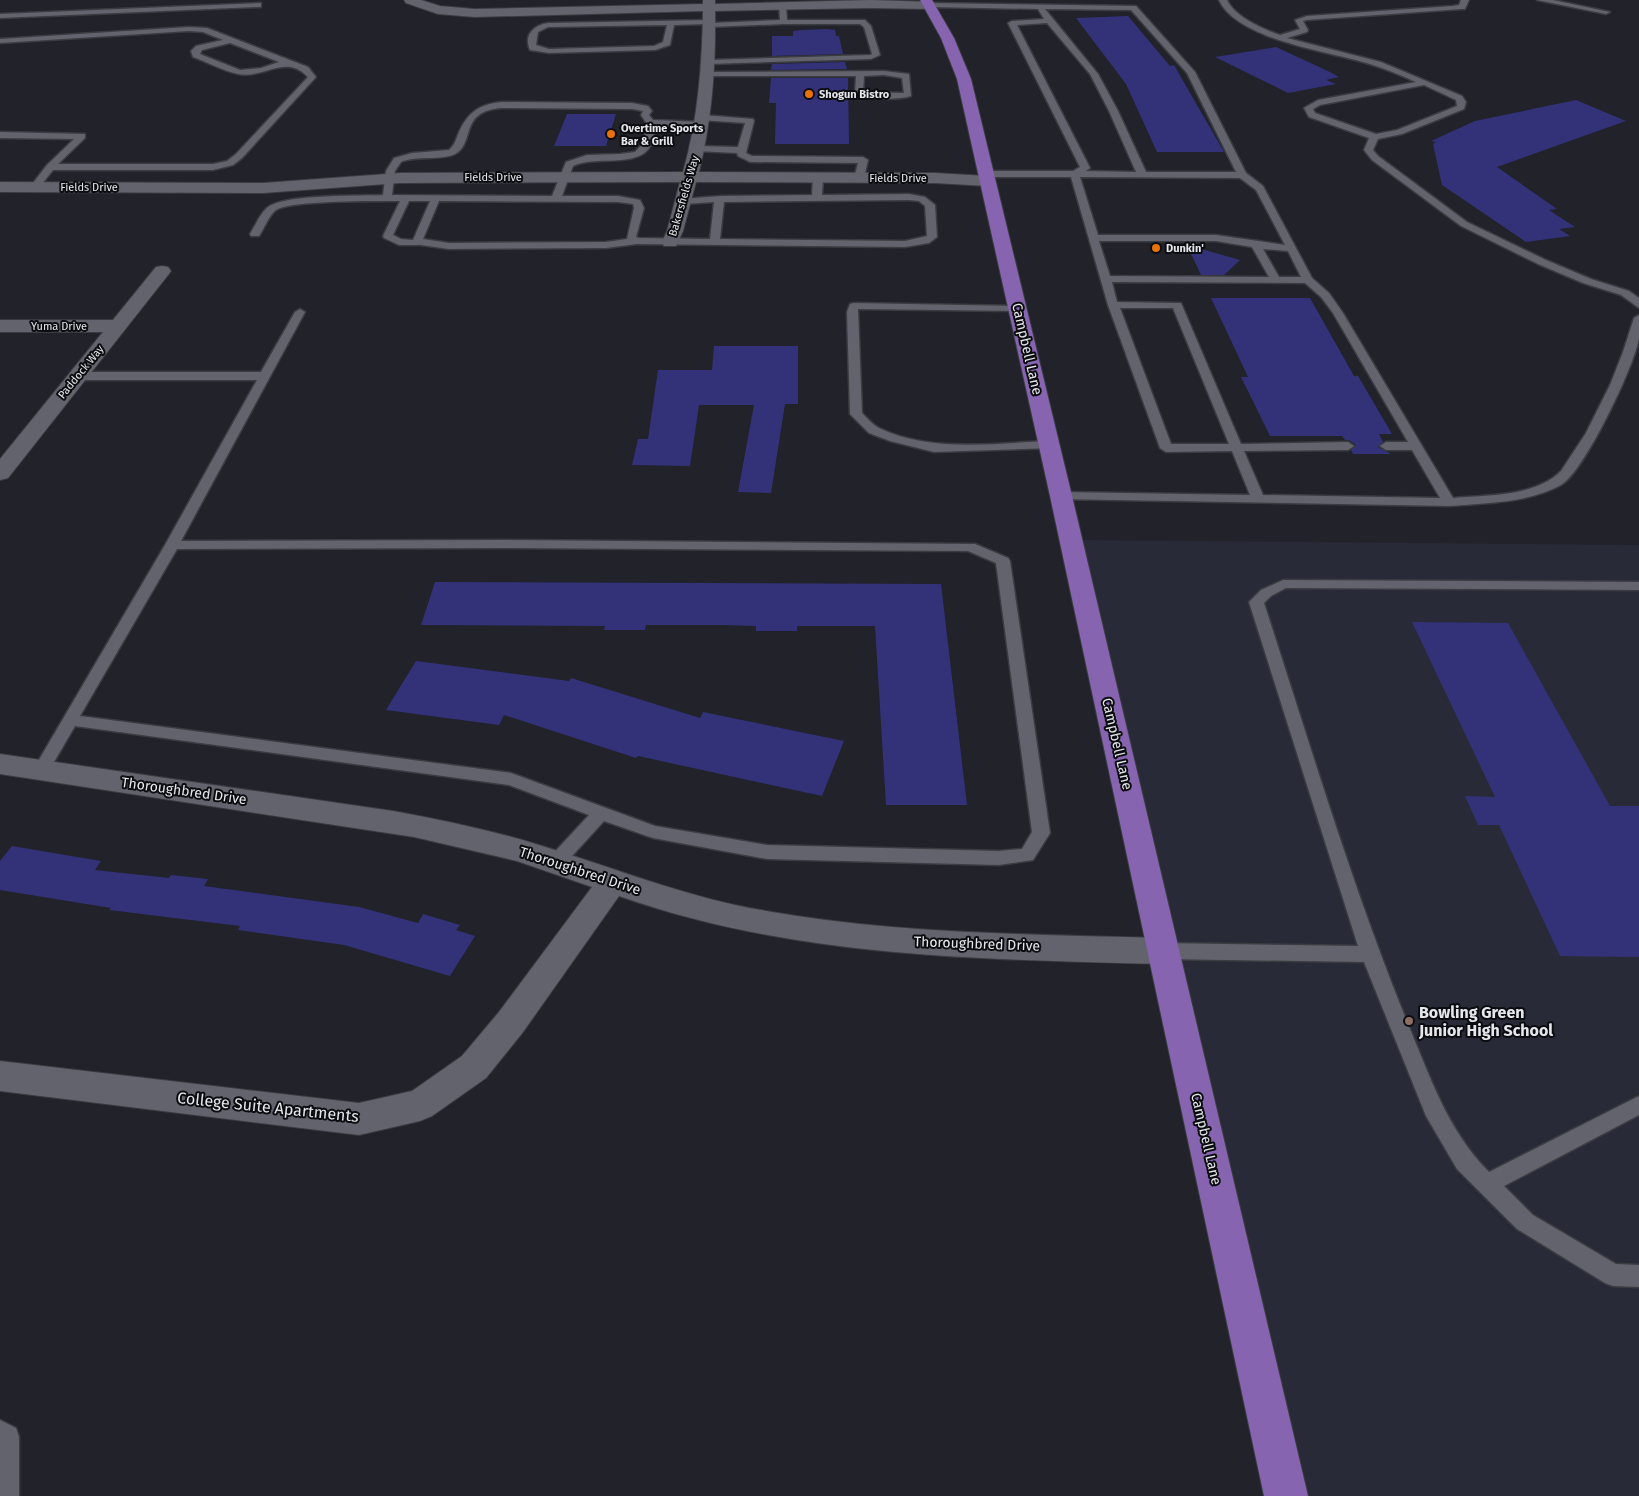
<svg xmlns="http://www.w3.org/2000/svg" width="1639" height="1496" font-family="'Fira Sans',sans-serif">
	<rect width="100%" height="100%" fill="#21222a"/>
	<path fill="#292a37" d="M1071,540L1639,545V1496H1285Z"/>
	<g fill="#333279">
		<path d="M1128,16L1170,66L1174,65L1224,152H1157L1126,84L1076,18Z"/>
		<path d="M827,29L835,30L836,36H839L843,54L772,56V36H793V31L801,30Z"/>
		<path d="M1276,47L1330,72L1339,77L1326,80L1336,84L1288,93L1215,57Z"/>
		<path d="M845,62L847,69L771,70L772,64Z"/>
		<path d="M771,78H848L849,144H775L776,103H769Z"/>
		<path d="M1576,100L1626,121L1497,167L1557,209L1549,210L1575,227L1559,229L1570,236L1526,242L1442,185L1433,144L1436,142L1431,141L1475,121Z"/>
		<path d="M567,114H616L606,146H554Z"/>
		<path d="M1187,245L1240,260L1224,275H1201Z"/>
		<path d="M1211,298H1310L1354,376H1358L1392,434H1379L1383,442L1378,447L1391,454H1353L1351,450L1356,445L1349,440H1345L1342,436H1270L1241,377H1248Z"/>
		<path d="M714,346H798V404H785L771,493L738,492L754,405H699L690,466L632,465L638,439H648L658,370H712Z"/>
		<path d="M435,582L941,584L967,805H886L875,626H797V631H756V626L722,625H646L645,630H604L605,626L421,625Z"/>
		<path d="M1412,622L1508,623L1610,806H1639V957L1560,956L1499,825H1478L1465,796L1495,797Z"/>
		<path d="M416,661L569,681L571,678L700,718L703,712L844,741L822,796L638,756L636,758L504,715L499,725L386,710Z"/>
		<path d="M12,846L101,861L95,870L169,878L171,875L208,879L204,886L359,907L418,923L423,914L460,925L456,930L475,936L450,976L344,945L238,930L240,926L109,910L111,908L0,890V861Z"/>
	</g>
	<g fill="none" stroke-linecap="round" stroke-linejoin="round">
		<g stroke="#3b3c42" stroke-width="3">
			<g id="service">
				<path d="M1219,0H1227C1235,17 1263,29 1280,35L1300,29L1295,20L1307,16L1453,6L1459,5L1461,0H1469L1465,9H1462L1307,20L1303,21L1308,30L1307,32L1287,38L1381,62L1462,96L1466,102L1464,109L1402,134L1378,139L1373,150L1378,156L1467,222L1546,260L1591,279L1629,291L1639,298V308L1621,295L1583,283L1538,264L1461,226L1372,160L1364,150L1369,138L1309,117L1304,108L1318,100L1416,82C1398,74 1379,66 1359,61C1323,51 1236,38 1219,0ZM1424,85L1456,100L1457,106L1397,130L1376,134L1315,113L1313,109L1320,105Z"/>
				<path d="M1537,0H1553L1610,12L1606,14Z"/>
				<path d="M261,3V7H258L0,18V14Z"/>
				<path d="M927,3L1136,6L1195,72L1246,173L1263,186L1312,278L1329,293L1343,313L1453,498C1487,495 1535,497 1561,471L1586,433L1610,385L1623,352L1634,318L1639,315C1639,322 1639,330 1639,338C1635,365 1584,472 1561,485C1528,503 1486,503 1449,506L1056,499L1054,496L1061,492L1250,495L1232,451L1166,452L1160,448L1108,305L1071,177H985L980,174L985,171H1073L1080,167L1008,23L1012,21L1044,19L1038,9L930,7H927ZM1045,9L1131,10L1187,73L1236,172H1146L1118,111L1098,74ZM1047,23L1090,74L1109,111L1136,172L1086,171L1090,168L1017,25ZM1080,177L1240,178L1256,190L1285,245L1216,235H1098ZM1099,241H1216L1252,247L1269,277L1110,276ZM1263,249L1288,251L1301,277H1279ZM1112,282L1305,283L1321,297L1333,313L1408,442H1386L1380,446L1386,450H1412L1440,498L1263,495L1244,451L1348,450L1354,446L1348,442L1241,444L1181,303L1117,302ZM1120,308H1173L1229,444H1171Z"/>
				<path d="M779,5L786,7L787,20H865L871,26L880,55L871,59L709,64L705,62L709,60L870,55L872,54L864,27L860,24H784L710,27L707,24L674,25L670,45L655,50L549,53L530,50C523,35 534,25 548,23L709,20L712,23L780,20ZM667,25L663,42L654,46L549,49L536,45L538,32L548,27Z"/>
				<path d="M189,27L207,28L308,67L316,77L242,158L233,165L213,170H53L38,189H32L30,187L47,165L74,139L0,138V132L85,134V138L58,164H213L227,161L236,154L308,77C286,53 264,79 238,74C223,71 207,62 193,57L191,51L196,46L223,40L203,32L189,31L0,43V39ZM230,43L279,62L261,68L240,70L200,54L202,50Z"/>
				<path d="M884,71L909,74L911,96C900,100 864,100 855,93L856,76H708L704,74L708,72ZM884,75L902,78L904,93L863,92L864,76Z"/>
				<path d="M502,102L632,103L648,106L652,111L649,115L653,120L705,122L706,124L702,127L655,126C654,132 653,139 651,145C640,169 594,155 573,166L562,196H618L640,200L644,208L636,237L639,238L710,239L714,202L684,204L681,203V199L721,196L812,195L813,178L818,175L823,178L822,195L909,194L925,197L935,205L937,237L929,243L905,247L637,244L606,248L449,249L421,245H399L384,238L383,236L400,201C378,201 291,200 276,210C269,215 264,229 259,236H251L250,234C255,226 260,214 267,208C281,194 360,196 383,195L386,171L394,158L412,153L449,150C455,145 456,139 459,132C468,112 480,104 502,102ZM502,108L632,109L643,111L641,115L647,124L643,143L635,152L620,154L587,155L566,162L552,196L392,195L395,171L401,162C417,155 441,161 455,154C476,143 458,111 502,108ZM909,200L919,201L925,206L927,236L905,241L720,239L724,202ZM409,201H430L413,240L401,239L393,235ZM439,201L618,202L633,204L634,208L627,239L606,242L449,243L423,239Z"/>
				<path d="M703,115L753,119L754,121L746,153L752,156L863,157L868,160L864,178L859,181L854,178L858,163L750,162L738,156L737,153L695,151V147L698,146L738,147L745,123L700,120L699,118Z"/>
				<path d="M854,303L1021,306L1022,308L1021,310L1017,311L858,309L862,413C867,418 873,425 879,428C931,453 994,443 1049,441L1053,442L1055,445L1053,448L934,452L890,441L869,433L850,414L847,312L850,304Z"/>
				<path d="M300,309L305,312L181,541L502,540L975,544L1008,558L1010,561L1050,833L1033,860L999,865L767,859L653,838L604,821L562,867L556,869L550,867L547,862L550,857L589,815L509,785L75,726L47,774L41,776L35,774L33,770L165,545L257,380H78L72,376L78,372H261L295,312ZM502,548L968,551L996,563L1032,832L1022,849L999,851L767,845L655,826L511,773L80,716L177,549Z"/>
				<path d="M1283,580L1639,582V590L1286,588L1271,596L1264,603C1310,744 1352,887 1408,1024C1430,1077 1448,1131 1489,1172L1639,1096V1115L1504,1186L1533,1215L1616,1264L1639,1265V1287L1613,1286L1605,1283L1517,1229L1457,1169L1426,1116L1364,962L1163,959L1156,956L1154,951L1156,946L1163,943L1358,946L1249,602L1261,590Z"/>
				<path d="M0,1420L16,1428L19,1437V1496H0Z"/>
			</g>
		</g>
		<g stroke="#3b3c42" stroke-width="2">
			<g id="minor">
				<path d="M404,0H421L440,6L475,9L703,4V0H715V4L870,0L934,2L936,5L934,8L930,9L870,8L715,11C716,66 712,119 699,172L935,173L987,176L993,178L995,181L993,184L987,186L935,183L696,182L683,231L676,246H664L662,242L667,231L680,182L400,183L263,193L0,192V182L263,183L400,173L683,172C698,119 702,66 703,11L475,17L438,14L406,3Z"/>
				<path d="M162,266L168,267L171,271L168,275L8,478L0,480V459L103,332H0V320H113L156,267Z"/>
				<path d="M0,754L393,811C442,820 491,830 539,845C605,865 668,890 735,905C876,934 1020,934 1163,938L1174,942L1179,951L1174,960L1163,964C979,959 794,958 619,896L523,1032L486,1078L432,1116L420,1121L359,1135L0,1091V1061L359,1103L412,1091L462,1056L499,1012L592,887L517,861L414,837L0,774Z"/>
			</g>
		</g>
		<g stroke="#3b3c42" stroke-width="2">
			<path id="primary" d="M920,0H932L954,38L971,79L1072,496L1308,1496H1264L1050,496L957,79L941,38Z"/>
		</g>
		<use href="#service" fill="#62636c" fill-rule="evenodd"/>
		<use href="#minor" fill="#62636c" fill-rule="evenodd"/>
		<use href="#primary" fill="#8664af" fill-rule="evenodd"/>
	</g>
	<g fill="#e8710a" stroke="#0b0c0f" stroke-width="2">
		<circle cx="809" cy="94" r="5"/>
		<circle cx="611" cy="134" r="5"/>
		<circle cx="1156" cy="248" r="5"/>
	</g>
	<circle fill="#8d6e63" stroke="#0b0c0f" stroke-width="2" cx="1409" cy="1021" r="5"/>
	<g text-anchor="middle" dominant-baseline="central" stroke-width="4" stroke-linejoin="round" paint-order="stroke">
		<g font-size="11" font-weight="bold" fill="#e6e7ec" stroke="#0b0c0f" text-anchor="start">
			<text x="819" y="94">Shogun Bistro</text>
			<text x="621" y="128">Overtime Sports<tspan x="621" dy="13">Bar &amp; Grill</tspan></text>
			<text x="1166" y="248">Dunkin'</text>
		</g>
		<g font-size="11" fill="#e6e7ec" stroke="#0b0c0f">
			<text x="493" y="177">Fields Drive</text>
			<text x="898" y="178">Fields Drive</text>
			<text x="89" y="187">Fields Drive</text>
			<text transform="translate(684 196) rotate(-74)">Bakersfields Way</text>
			<text x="59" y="326">Yuma Drive</text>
			<text transform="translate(81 372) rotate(-51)">Paddock Way</text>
		</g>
		<g font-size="14" fill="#e6e7ec" stroke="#0b0c0f">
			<text transform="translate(1027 349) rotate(77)">Campbell Lane</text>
			<text transform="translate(1117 744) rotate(77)">Campbell Lane</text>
			<text transform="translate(184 791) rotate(8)">Thoroughbred Drive</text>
			<text transform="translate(580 871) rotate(18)">Thoroughbred Drive</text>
			<text transform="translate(977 944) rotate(2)">Thoroughbred Drive</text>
			<text transform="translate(1206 1139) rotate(77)">Campbell Lane</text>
		</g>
		<g font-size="16" font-weight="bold" fill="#e6e7ec" stroke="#0b0c0f" text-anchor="start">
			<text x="1419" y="1012">Bowling Green<tspan x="1419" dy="18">Junior High School</tspan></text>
		</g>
		<g font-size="16" fill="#e6e7ec" stroke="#0b0c0f">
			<text transform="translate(268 1107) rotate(6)">College Suite Apartments</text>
		</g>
	</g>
</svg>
